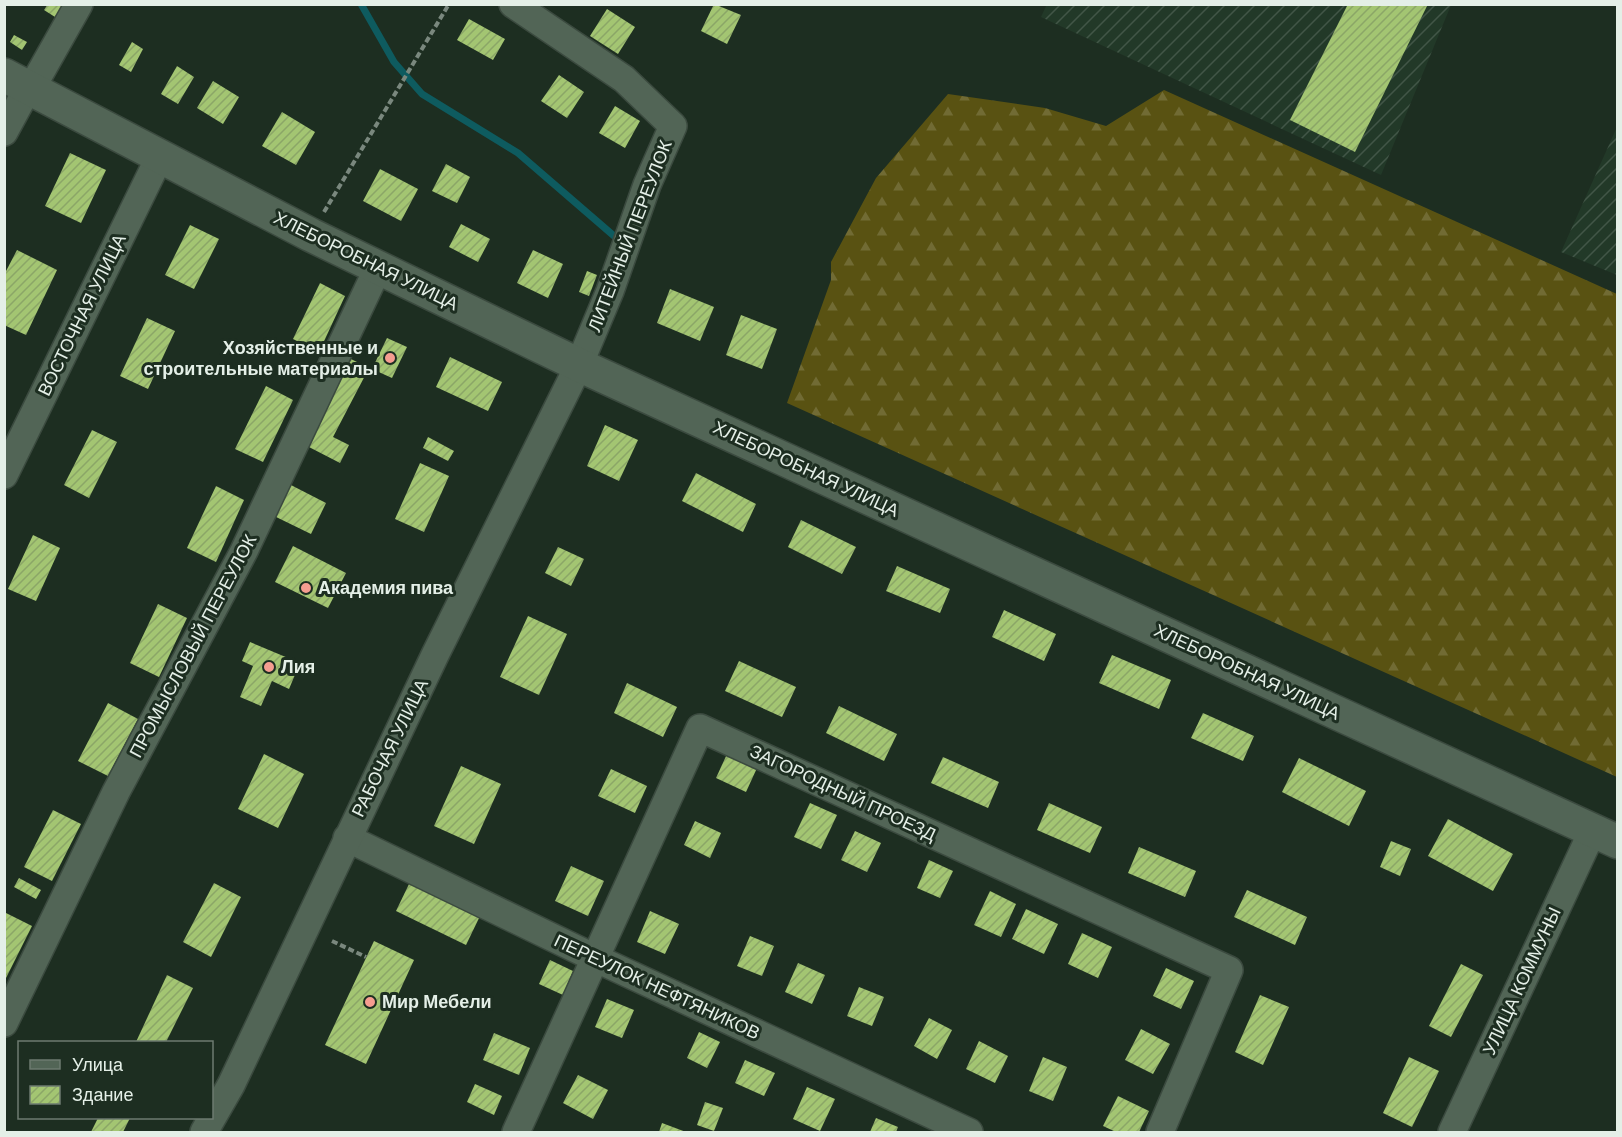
<svg xmlns="http://www.w3.org/2000/svg" width="1622" height="1137" font-family="'DM Sans',sans-serif">
	<defs>
		<pattern id="industrial-furrows" width="10" height="10" patternUnits="userSpaceOnUse" patternTransform="scale(1.5)"><rect width="10" height="10" fill="#223928"/><path d="M-1 1l2-2M0 10L10 0M9 11l2-2" fill="none" stroke="#425647"/></pattern>
		<pattern id="forest-firs" width="22" height="20" patternUnits="userSpaceOnUse" patternTransform="scale(1.5)"><rect width="22" height="20" fill="#595212"/><path d="M5 1l3.5 6h-7zM16 11l3.5 6h-7z" fill="#716b34"/></pattern>
		<pattern id="building-hatch" width="6" height="6" patternUnits="userSpaceOnUse" patternTransform="scale(1.5)"><rect width="6" height="6" fill="#a3c572"/><path d="M-1 1l2-2M0 6l6-6M5 7l2-2" fill="none" stroke="#8ba667"/></pattern>
	</defs>
	<rect width="100%" height="100%" fill="#1d2e21"/>
	<g fill="url(#industrial-furrows)">
		<path d="M1047,4L1451,5L1381,175L1041,17Z"/>
		<path d="M1617,127V275L1561,252Z"/>
	</g>
	<path fill="url(#forest-firs)" d="M1164,90L1617,294V777L787,403L831,280V262L876,178L948,94L1045,108L1106,126Z"/>
	<g fill="none" stroke-linecap="round" stroke-linejoin="round">
		<path stroke="#0e5b5f" stroke-width="7" d="M361,4L394,62L422,94L518,153L621,242"/>
	</g>
	<g fill="url(#building-hatch)">
		<path d="M48,4H63L55,17L44,10Z"/>
		<path d="M714,4L741,15L727,44L701,31Z"/>
		<path d="M1348,4H1428L1355,152L1290,120Z"/>
		<path d="M607,9L635,27L618,54L590,36Z"/>
		<path d="M469,19L505,39L493,60L457,40Z"/>
		<path d="M14,35L27,42L22,50L10,42Z"/>
		<path d="M132,42L143,49L131,72L119,65Z"/>
		<path d="M177,66L194,77L178,104L161,94Z"/>
		<path d="M559,75L584,92L567,118L541,101Z"/>
		<path d="M213,81L239,97L223,124L197,108Z"/>
		<path d="M615,106L640,121L625,148L599,133Z"/>
		<path d="M282,112L315,132L296,165L262,146Z"/>
		<path d="M70,153L106,170L81,223L45,206Z"/>
		<path d="M446,164L470,177L457,203L432,191Z"/>
		<path d="M380,169L418,189L401,221L363,201Z"/>
		<path d="M461,224L490,239L478,262L449,247Z"/>
		<path d="M190,225L219,239L194,289L165,275Z"/>
		<path d="M17,250L57,270L26,335L4,325V275Z"/>
		<path d="M533,250L563,264L548,298L517,283Z"/>
		<path d="M587,271L597,275L589,296L579,292Z"/>
		<path d="M320,283L345,296L319,352L293,339Z"/>
		<path d="M670,289L714,307L700,341L657,323Z"/>
		<path d="M741,315L777,329L762,369L726,355Z"/>
		<path d="M147,318L175,331L148,389L120,376Z"/>
		<path d="M387,338L407,347L392,378L372,369Z"/>
		<path d="M450,357L502,382L488,411L436,387Z"/>
		<path d="M351,359L369,368L333,437L349,445L340,463L307,446Z"/>
		<path d="M266,386L293,400L263,462L235,449Z"/>
		<path d="M605,425L638,440L619,481L587,466Z"/>
		<path d="M92,430L117,442L89,498L64,485Z"/>
		<path d="M428,437L454,451L448,461L423,448Z"/>
		<path d="M420,463L449,476L424,532L395,519Z"/>
		<path d="M696,473L756,504L743,532L682,501Z"/>
		<path d="M287,483L326,503L311,534L272,515Z"/>
		<path d="M216,486L244,500L216,562L187,548Z"/>
		<path d="M801,520L856,547L842,574L788,547Z"/>
		<path d="M33,535L60,548L36,601L8,589Z"/>
		<path d="M293,546L346,573L328,608L275,582Z"/>
		<path d="M558,547L584,559L571,586L545,573Z"/>
		<path d="M897,566L950,589L940,613L886,591Z"/>
		<path d="M158,604L187,618L159,677L130,663Z"/>
		<path d="M1004,610L1056,634L1044,661L992,637Z"/>
		<path d="M528,616L567,634L539,695L500,677Z"/>
		<path d="M250,642L300,663L289,689L272,681L261,706L240,697L253,666L242,661Z"/>
		<path d="M1112,655L1171,680L1159,709L1099,683Z"/>
		<path d="M739,661L796,687L782,717L725,691Z"/>
		<path d="M627,683L677,707L663,737L614,713Z"/>
		<path d="M108,703L138,719L108,776L78,761Z"/>
		<path d="M839,706L897,734L884,761L826,733Z"/>
		<path d="M1203,713L1254,736L1243,761L1191,738Z"/>
		<path d="M264,754L304,774L278,828L238,809Z"/>
		<path d="M727,754L757,768L746,792L716,778Z"/>
		<path d="M943,757L999,782L988,808L931,783Z"/>
		<path d="M1299,758L1366,791L1349,826L1282,792Z"/>
		<path d="M461,766L501,784L474,844L434,826Z"/>
		<path d="M611,769L647,786L635,813L598,796Z"/>
		<path d="M810,803L837,815L821,849L794,837Z"/>
		<path d="M1049,803L1102,827L1090,853L1037,830Z"/>
		<path d="M53,810L81,824L52,881L24,867Z"/>
		<path d="M1448,819L1513,854L1493,891L1428,856Z"/>
		<path d="M695,821L721,833L710,858L684,845Z"/>
		<path d="M855,831L881,843L867,872L841,860Z"/>
		<path d="M1391,841L1411,849L1400,876L1380,867Z"/>
		<path d="M1139,847L1196,871L1185,897L1128,873Z"/>
		<path d="M929,860L953,871L940,898L917,888Z"/>
		<path d="M571,866L604,881L588,916L555,901Z"/>
		<path d="M19,878L41,890L36,899L14,887Z"/>
		<path d="M410,882L480,916L466,945L396,911Z"/>
		<path d="M214,883L241,897L211,957L183,942Z"/>
		<path d="M1247,890L1307,917L1295,945L1234,917Z"/>
		<path d="M990,891L1016,904L1001,937L974,925Z"/>
		<path d="M1026,909L1058,924L1044,954L1012,939Z"/>
		<path d="M650,911L679,924L665,954L637,942Z"/>
		<path d="M4,912L32,926L4,982Z"/>
		<path d="M1082,933L1112,947L1098,978L1068,964Z"/>
		<path d="M750,936L774,946L762,976L737,966Z"/>
		<path d="M374,941L414,960L366,1064L325,1045Z"/>
		<path d="M550,960L573,971L563,995L539,984Z"/>
		<path d="M798,963L825,975L812,1004L785,992Z"/>
		<path d="M1461,964L1483,975L1451,1037L1429,1026Z"/>
		<path d="M1166,968L1194,981L1181,1009L1153,996Z"/>
		<path d="M167,975L193,988L166,1042H136Z"/>
		<path d="M859,987L884,997L872,1026L847,1016Z"/>
		<path d="M1260,995L1289,1007L1263,1065L1235,1052Z"/>
		<path d="M607,999L634,1010L622,1038L595,1027Z"/>
		<path d="M929,1018L952,1030L937,1059L914,1046Z"/>
		<path d="M1141,1029L1170,1044L1153,1074L1125,1060Z"/>
		<path d="M699,1032L720,1042L707,1068L687,1058Z"/>
		<path d="M494,1033L530,1048L519,1075L483,1060Z"/>
		<path d="M979,1041L1008,1056L995,1083L966,1069Z"/>
		<path d="M1043,1057L1067,1067L1053,1101L1029,1091Z"/>
		<path d="M1409,1057L1439,1071L1412,1127L1383,1113Z"/>
		<path d="M745,1060L775,1073L764,1096L735,1083Z"/>
		<path d="M578,1075L608,1090L593,1119L563,1103Z"/>
		<path d="M475,1084L502,1096L494,1115L467,1102Z"/>
		<path d="M807,1087L835,1099L820,1131L793,1119Z"/>
		<path d="M1118,1096L1149,1111L1139,1132H1116L1103,1126Z"/>
		<path d="M705,1102L723,1108L714,1131L697,1125Z"/>
		<path d="M98,1118H130L123,1132H91Z"/>
		<path d="M876,1118L898,1127L896,1132H870Z"/>
		<path d="M662,1123L686,1132H659Z"/>
	</g>
	<g fill="none" stroke-linecap="round" stroke-linejoin="round">
		<g stroke="#3b4a3f" stroke-width="30">
			<g id="minor">
				<path d="M31,89L79,4"/>
				<path d="M4,132L28,88"/>
				<path d="M4,475L160,156"/>
				<path d="M347,838L597,959L969,1132"/>
				<path d="M4,1023L116,792L244,551L378,268"/>
				<path d="M204,1132L231,1085L435,655L579,365L610,291L647,185L673,126L624,79L513,4"/>
				<path d="M516,1132L700,728L1229,970L1160,1132"/>
				<path d="M1452,1132L1593,830"/>
			</g>
		</g>
		<g stroke="#3b4a3f" stroke-width="36">
			<path id="secondary" d="M4,75L311,235L579,365L1618,842"/>
		</g>
		<g stroke="#7a887e" stroke-width="4" stroke-dasharray="6 3" stroke-linecap="butt">
			<path d="M324,212L449,4"/>
			<path d="M332,941L366,957"/>
		</g>
		<use href="#minor" stroke="#526556" stroke-width="27"/>
		<use href="#secondary" stroke="#526556" stroke-width="33"/>
	</g>
	<g fill="#f59d90" stroke="#1d2e21" stroke-width="2">
		<circle cx="390" cy="358" r="6"/>
		<circle cx="306" cy="588" r="6"/>
		<circle cx="269" cy="667" r="6"/>
		<circle cx="370" cy="1002" r="6"/>
	</g>
	<g text-anchor="middle" dominant-baseline="central" stroke-width="6" stroke-linejoin="round" paint-order="stroke">
		<g font-size="18" fill="#e4efe7" stroke="#1d2e21">
			<text transform="translate(630 236) rotate(-69)">ЛИТЕЙНЫЙ ПЕРЕУЛОК</text>
			<text transform="translate(366 261) rotate(26)">ХЛЕБОРОБНАЯ УЛИЦА</text>
			<text transform="translate(82 315) rotate(-64)">ВОСТОЧНАЯ УЛИЦА</text>
			<text transform="translate(806 469) rotate(25)">ХЛЕБОРОБНАЯ УЛИЦА</text>
			<text transform="translate(193 646) rotate(-62)">ПРОМЫСЛОВЫЙ ПЕРЕУЛОК</text>
			<text transform="translate(1247 672) rotate(25)">ХЛЕБОРОБНАЯ УЛИЦА</text>
			<text transform="translate(390 748) rotate(-64)">РАБОЧАЯ УЛИЦА</text>
			<text transform="translate(843 793) rotate(25)">ЗАГОРОДНЫЙ ПРОЕЗД</text>
			<text transform="translate(1522 981) rotate(-65)">УЛИЦА КОММУНЫ</text>
			<text transform="translate(657 987) rotate(25)">ПЕРЕУЛОК НЕФТЯНИКОВ</text>
		</g>
		<g font-size="18" font-weight="bold" fill="#e4efe7" stroke="#1d2e21" text-anchor="start">
			<text x="378" y="348" text-anchor="end">Хозяйственные и<tspan x="378" dy="21">строительные материалы</tspan></text>
			<text x="318" y="588">Академия пива</text>
			<text x="281" y="667">Лия</text>
			<text x="382" y="1002">Мир Мебели</text>
		</g>
	</g>
	<rect width="1622" height="1137" fill="none" stroke="#e4efe7" stroke-width="12"/>
	<rect x="18" y="1041" width="195" height="78" fill="#1d2e21" stroke="#6d7b70" stroke-width="1.5"/>
	<rect x="30" y="1060" width="30" height="9" fill="#526556" stroke="#6d7b70" stroke-width="1.5"/>
	<text x="72" y="1071" font-size="18" fill="#e4efe7">Улица</text>
	<rect x="30" y="1086" width="30" height="18" fill="url(#building-hatch)" stroke="#6d7b70" stroke-width="1.5"/>
	<text x="72" y="1101" font-size="18" fill="#e4efe7">Здание</text>
</svg>
